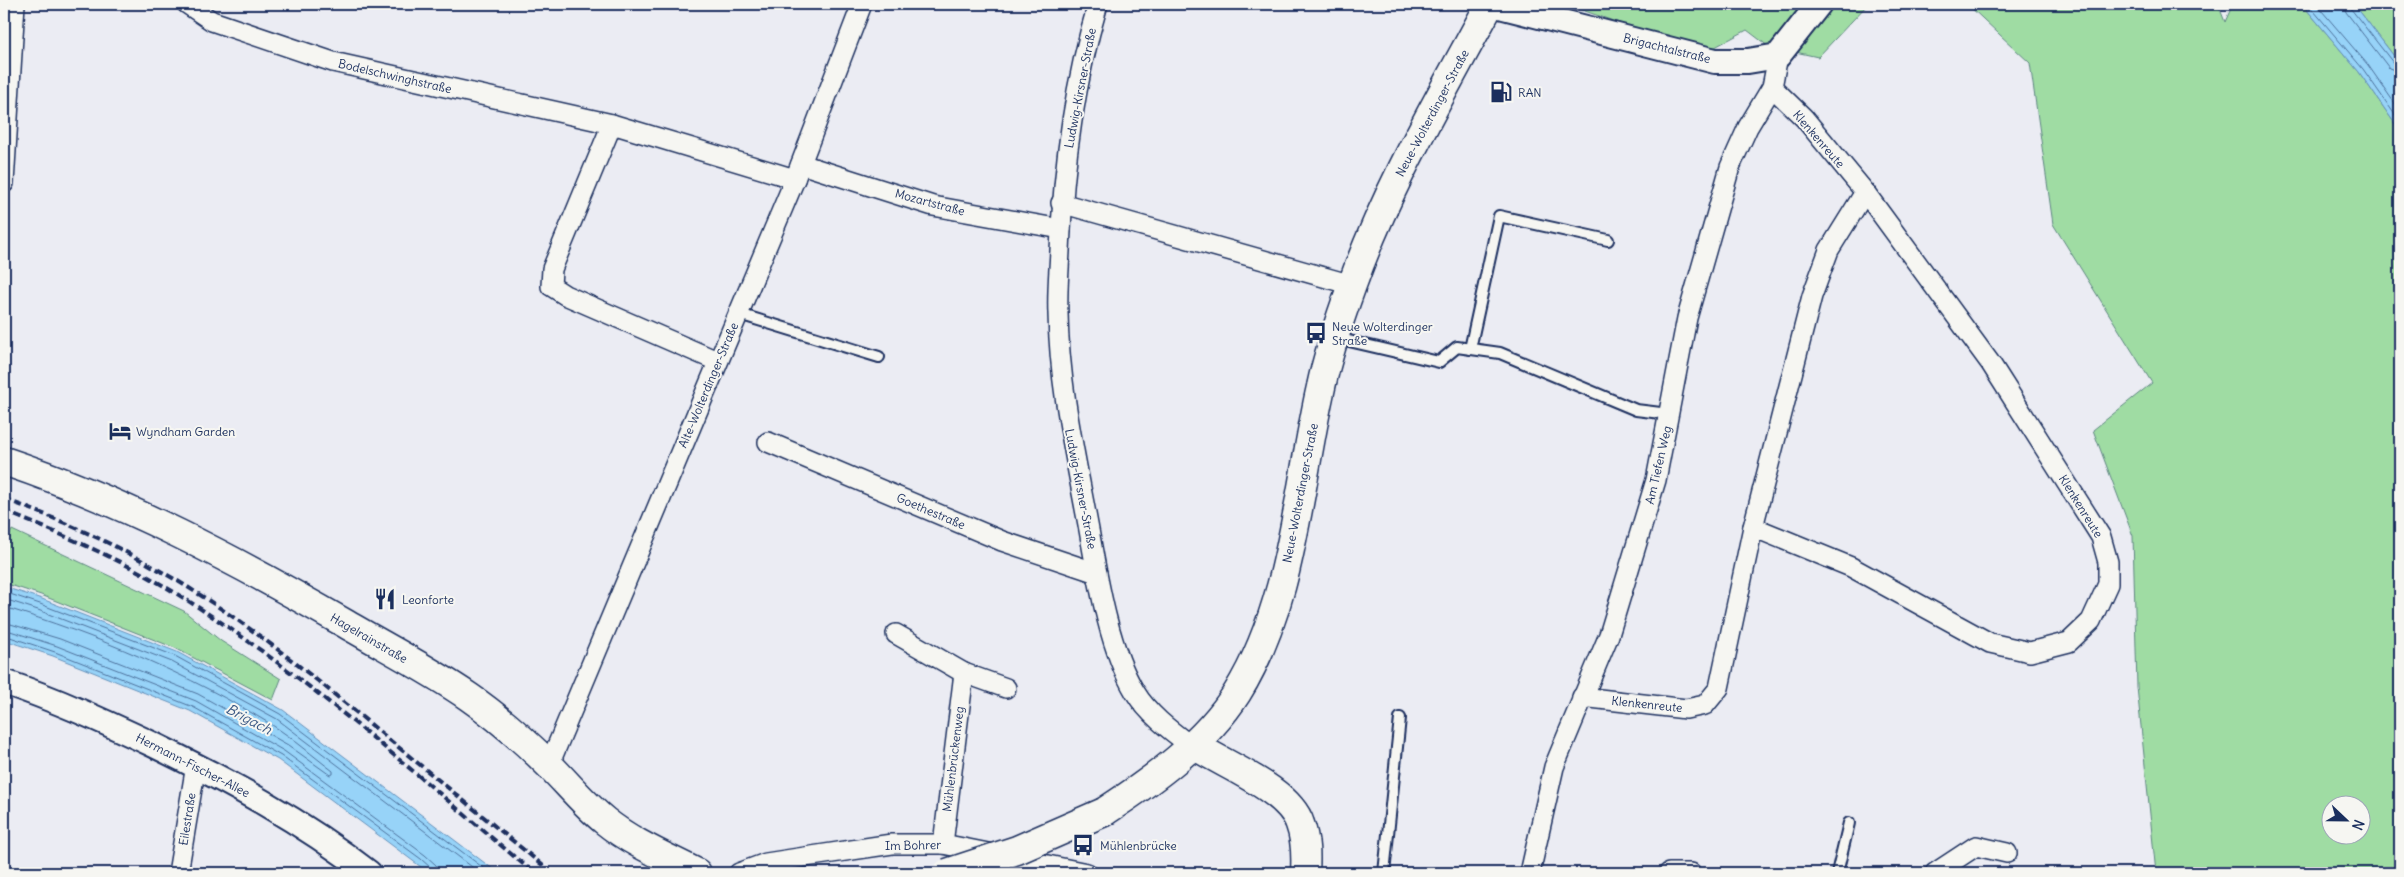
<svg xmlns="http://www.w3.org/2000/svg" width="2404" height="877" font-family="Delius,sans-serif">
	<rect width="100%" height="100%" fill="#ebecf3"/>
	<filter id="ink" filterUnits="userSpaceOnUse"><feTurbulence type="fractalNoise" baseFrequency=".02" numOctaves="2"/><feDisplacementMap in="SourceGraphic" scale="10" xChannelSelector="R" yChannelSelector="G"/><feConvolveMatrix kernelMatrix="1 2 1 2 8 2 1 2 1" color-interpolation-filters="sRGB"/></filter>
	<g filter="url(#ink)">
		<g fill="#9fdca3" stroke="#5d8680" fill-rule="evenodd">
			<path d="M1565,4H1868L1818,57L1768,46L1747,30L1715,47L1673,42Z"/>
			<path d="M1967,4H2218L2225,22L2233,4H2302L2359,72L2400,131V873H2156L2137,687L2133,536L2093,430L2152,383L2053,224L2030,63ZM2332,804H2362V834H2332Z"/>
			<path d="M2354,4H2400V64Z"/>
			<path d="M12,530L184,611L221,641L281,679L273,700L175,648L41,595L4,583V548Z"/>
		</g>
		<g fill="#97d3f8" stroke="#6591ba">
			<path d="M2302,4H2354L2400,64V131L2359,72Z"/>
			<path d="M4,587L42,599L177,652L283,710L498,873H429L278,760L190,711L53,656L4,640Z"/>
		</g>
		<g fill="none" stroke-linecap="round" stroke-linejoin="round">
			<g stroke="#4d719c" stroke-width="1">
				<path d="M2308,4L2363,69L2400,122"/>
				<path d="M2316,4L2368,65L2400,111"/>
				<path d="M2344,4L2346,12L2389,68L2400,72"/>
				<path d="M2350,4L2351,9L2394,64L2400,66"/>
				<path d="M4,592L40,604L175,656L280,714L490,873"/>
				<path d="M4,599L38,610L172,662L277,719L480,873"/>
				<path d="M4,607C96,635 189,674 272,725C293,738 313,756 333,771V774L330,775L288,745L198,694L60,639L4,622"/>
				<path d="M4,629L57,646L196,701L284,751L425,855L436,865L439,873"/>
				<path d="M4,635L55,652L193,707L281,756L421,859L431,868L432,873"/>
			</g>
			<g stroke="#1b2f5e" stroke-width="14">
				<g id="service">
					<path d="M739,314L879,357"/>
					<path d="M1336,338L1439,362L1457,347L1500,353L1636,410L1669,414"/>
					<path d="M1470,349L1499,216L1608,240"/>
					<path d="M1384,873L1400,718"/>
					<path d="M1837,873L1849,823"/>
				</g>
			</g>
			<g stroke="#1b2f5e" stroke-width="22">
				<g id="minor">
					<path d="M187,4L212,21L333,62L612,124L795,179"/>
					<path d="M1098,4C1074,84 1063,167 1060,251C1059,271 1057,293 1058,313C1059,386 1076,459 1089,530C1098,580 1109,649 1135,692C1148,714 1171,731 1191,746"/>
					<path d="M612,124L552,269L551,286L565,295L717,361"/>
					<path d="M801,164L933,206L1061,229"/>
					<path d="M4,183L15,4"/>
					<path d="M1061,203L1352,285"/>
					<path d="M768,442L1002,541L1097,573"/>
					<path d="M1753,527L1851,567L1990,643L2030,652L2069,642L2091,621L2108,584V562L2101,537L1991,364L1865,192"/>
					<path d="M896,634L964,673L1006,688"/>
					<path d="M1582,697L1686,709L1705,705L1719,688L1753,527L1812,296L1829,250L1865,192L1804,118L1772,87"/>
					<path d="M549,765L795,179L862,4"/>
					<path d="M943,844L964,673"/>
					<path d="M178,873L196,765"/>
					<path d="M739,873L766,863L805,857L892,844H943L1087,873"/>
					<path d="M1530,873L1554,767L1609,635L1656,480L1687,318L1730,167L1748,127L1772,87L1778,56"/>
					<path d="M1669,873H1691"/>
					<path d="M1935,873L1976,846L2007,853"/>
				</g>
			</g>
			<g stroke="#1b2f5e" stroke-width="28">
				<g id="tertiary">
					<path d="M1492,4L1715,61H1748L1778,56L1819,4"/>
					<path d="M4,682C55,699 105,722 154,745C230,782 302,821 369,873"/>
				</g>
			</g>
			<g stroke="#1b2f5e" stroke-width="31">
				<g id="secondary">
					<path d="M4,461C124,501 237,561 346,624C387,648 430,670 469,697C498,717 525,741 550,766C568,784 585,805 605,821C632,843 666,857 697,873"/>
					<path d="M1191,746L1204,751C1232,768 1290,792 1300,824C1306,840 1306,856 1305,873"/>
					<path d="M1104,812C1153,780 1205,743 1237,693C1293,603 1298,487 1321,387C1328,353 1340,318 1352,285C1387,187 1441,96 1490,4"/>
				</g>
			</g>
			<use href="#service" stroke="#f6f6f2" stroke-width="10"/>
			<use href="#minor" stroke="#f6f6f2" stroke-width="19"/>
			<use href="#tertiary" stroke="#f6f6f2" stroke-width="24"/>
			<use href="#secondary" stroke="#f6f6f2" stroke-width="28"/>
			<g stroke="#1b2f5e" stroke-width="4" stroke-dasharray="8 4" stroke-linecap="butt">
				<path d="M4,499C71,523 136,554 197,593C262,634 321,683 380,732C437,779 495,826 552,873"/>
				<path d="M4,511C51,530 99,550 145,575C283,653 412,772 534,873"/>
			</g>
			<g stroke="#1b2f5e" stroke-width="31" stroke-linecap="butt">
				<path id="secondary-bridge" d="M947,873L1017,850L1104,812"/>
			</g>
			<use href="#secondary-bridge" stroke="#f6f6f2" stroke-width="28"/>
		</g>
	</g>
	<defs>
		<g id="fuel-bare" transform="scale(1.725)"><path d="M-5.5-6h7V0h2V4h1.3V-2.5L3-4.5l.8-.8L6-3V5H2.5V1h-1V6h-7ZM-4.2-4.7v3.2H.2V-4.7Z" fill="#1b2f5e" stroke="#f6f6f2" stroke-width="2.5" paint-order="stroke"/></g>
		<g id="bus-bare" transform="scale(1.725)"><path d="M-5-6H5V4H4V6H2V4H-2V6H-4V4H-5ZM-3.5-4V0h7V-4ZM-3.5 1.2v1.5H-2V1.2ZM2 1.2v1.5H3.5V1.2Z" fill="#1b2f5e" stroke="#f6f6f2" stroke-width="2.5" paint-order="stroke"/></g>
		<g id="hotel-bare" transform="scale(1.725)"><path d="M-6-4.5h1.5V1H6V5H4.5V3h-9V5H-6ZM-4 0a1.8 1.8 0 1 1 3.6 0ZM.5 0V-2.5h3Q6-2.5 6 0Z" fill="#1b2f5e" stroke="#f6f6f2" stroke-width="2.5" paint-order="stroke"/></g>
		<g id="restaurant-bare" transform="scale(1.725)"><path d="M-5-6h1v4h1v-4h1v4h1v-4h1v5L-1.5 .5V6h-2V.5L-5-1ZM5-6V6H3V1.5H1.5Q1.5-4 5-6Z" fill="#1b2f5e" stroke="#f6f6f2" stroke-width="2.5" paint-order="stroke"/></g>
	</defs>
	<g fill-rule="evenodd">
		<use href="#fuel-bare" x="1501" y="92"/>
		<use href="#bus-bare" x="1316" y="333"/>
		<use href="#hotel-bare" x="120" y="431"/>
		<use href="#restaurant-bare" x="385" y="599"/>
		<use href="#bus-bare" x="1083" y="845"/>
	</g>
	<g text-anchor="middle" dominant-baseline="central" stroke-width="4" stroke-linejoin="round" paint-order="stroke">
		<g font-size="12" fill="#1b2f5e" stroke="#f6f6f2">
			<text transform="translate(1667 48) rotate(14)">Brigachtalstraße</text>
			<text transform="translate(395 76) rotate(13)">Bodelschwinghstraße</text>
			<text transform="translate(1080 88) rotate(-79)">Ludwig-Kirsner-Straße</text>
			<text transform="translate(1432 113) rotate(-62)">Neue-Wolterdinger-Straße</text>
			<text transform="translate(1819 139) rotate(49)">Klenkenreute</text>
			<text transform="translate(930 202) rotate(15)">Mozartstraße</text>
			<text transform="translate(708 385) rotate(-67)">Alte-Wolterdinger-Straße</text>
			<text transform="translate(1658 465) rotate(-77)">Am Tiefen Weg</text>
			<text transform="translate(1081 489) rotate(79)">Ludwig-Kirsner-Straße</text>
			<text transform="translate(1300 493) rotate(-79)">Neue-Wolterdinger-Straße</text>
			<text transform="translate(2081 506) rotate(58)">Klenkenreute</text>
			<text transform="translate(931 511) rotate(23)">Goethestraße</text>
			<text transform="translate(369 638) rotate(30)">Hagelrainstraße</text>
			<text transform="translate(1647 704) rotate(6)">Klenkenreute</text>
			<text transform="translate(953 759) rotate(-83)">Mühlenbrückenweg</text>
			<text transform="translate(193 765) rotate(27)">Hermann-Fischer-Allee</text>
			<text transform="translate(187 819) rotate(-81)">Eilestraße</text>
			<text transform="translate(913 845) rotate(-1)">Im Bohrer</text>
		</g>
		<g font-size="12" fill="#1b2f5e" stroke="#f6f6f2" text-anchor="start">
			<text x="1518" y="92">RAN</text>
			<text x="1332" y="326">Neue Wolterdinger<tspan x="1332" dy="14">Straße</tspan></text>
			<text x="136" y="431">Wyndham Garden</text>
			<text x="402" y="599">Leonforte</text>
			<text x="1100" y="845">Mühlenbrücke</text>
		</g>
		<g font-size="14" font-style="italic" fill="#3a5884" stroke="#f6f6f2">
			<text transform="translate(249 719) rotate(28)">Brigach</text>
		</g>
	</g>
	<rect width="2404" height="877" fill="none" stroke="#f6f6f2" stroke-width="20"/>
	<rect x="10" y="10" width="2384" height="857" fill="none" stroke="#1b2f5e" stroke-width="2" filter="url(#ink)"/>
	<g transform="translate(2346 820) rotate(112)"><circle r="24" fill="#f6f6f2" stroke="#9ea6b7"/>
	<path d="M0-4L9 19L0 12L-9 19Z" fill="#1b2f5e"/>
	<text y="-8" font-size="14" font-weight="bold" text-anchor="middle" fill="#1b2f5e">N</text>
	</g>
</svg>
